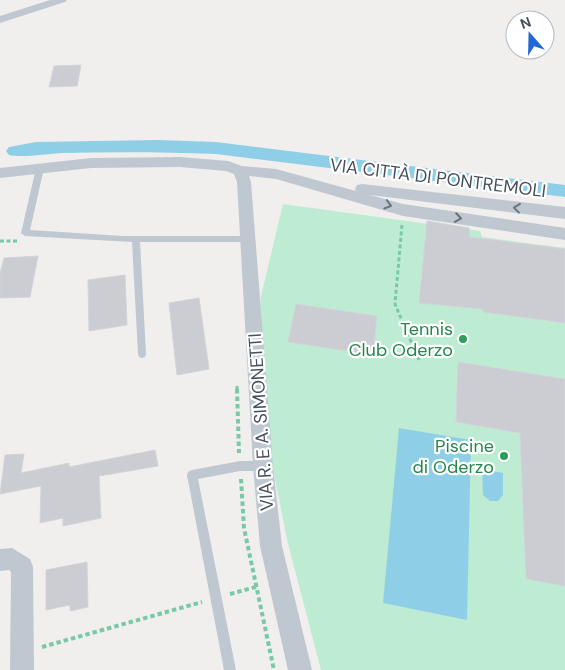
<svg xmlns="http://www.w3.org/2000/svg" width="565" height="670" font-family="'DM Sans',sans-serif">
	<rect width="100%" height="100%" fill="#f1eeee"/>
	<path fill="#beecd3" d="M283,204L480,231L482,237L565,248V670H321L288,544L267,440L260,316L261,296Z"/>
	<g fill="#8ecfe7">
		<path d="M399,428L471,440L467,620L383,603Z"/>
		<path d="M482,469L503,473V495L498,501H490L483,495Z"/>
	</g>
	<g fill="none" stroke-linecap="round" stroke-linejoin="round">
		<path fill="#8ecfe7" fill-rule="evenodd" d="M158,140L216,142L565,185V197L216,154C165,152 114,152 62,153C49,154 19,158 9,155L6,151L9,147L36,142Z"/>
	</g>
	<g fill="#cbcdd3" stroke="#d2d4d9">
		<path d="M81,65L77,86L49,87L54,66Z"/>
		<path d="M427,221L469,228L470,237L565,249V323L483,312V309L419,303Z"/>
		<path d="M38,256L30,297L0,298V273L4,258Z"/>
		<path d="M125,275L127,325L89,331L88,280Z"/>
		<path d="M199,298L209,369L177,375L169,303Z"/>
		<path d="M296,304L377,316L373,355L288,342Z"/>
		<path d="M458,362L565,379V586L526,579L520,433L456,422Z"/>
		<path d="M155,450L158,466L99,476L101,518L63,526V518L40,523L41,486L0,494L5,455L24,454L21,473L69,463V467Z"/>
		<path d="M87,562L88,607L70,611V605L46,610V570Z"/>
	</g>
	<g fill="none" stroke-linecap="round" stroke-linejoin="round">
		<g stroke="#78c9a6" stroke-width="3" stroke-dasharray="4 2.5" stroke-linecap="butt">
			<path d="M402,225L395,304L419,360"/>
			<path d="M0,241H17"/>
			<path d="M237,386V390"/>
		</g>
		<g stroke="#78c9a6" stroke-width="4" stroke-dasharray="4.5 3" stroke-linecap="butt">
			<path d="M237,389L239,453"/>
			<path d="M241,479L244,528L274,670"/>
			<path d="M230,594L256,587"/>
			<path d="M42,647L202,602"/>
		</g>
		<g fill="#bfc8d0" fill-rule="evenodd">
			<path d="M40,165L44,168L30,230L123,236H249L253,239L249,242H140L146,354L145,357L142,358L139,357L138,354L132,242L25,236L21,233L36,168Z"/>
			<path d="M240,461H263L267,463L268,466L267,469L263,471H240L198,479L236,670H224L187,475L188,472L192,470Z"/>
		</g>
		<g fill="#bfc8d0" fill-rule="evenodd">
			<path d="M50,0H67L65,2L0,23V16Z"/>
			<path d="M180,157L228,161L242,166L276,169L356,191L355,189L357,185L362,184L565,207V219L370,195L403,204L565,228V240L403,216L276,179L249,176L251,182L273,466L282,546L312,670H288L260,546L253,466L237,182L234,174L226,171L180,167L91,168L0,178V168L91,158Z"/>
			<path d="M12,548L30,559L33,567L34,670H10L11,572L9,570L0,571V549Z"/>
		</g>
	</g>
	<defs><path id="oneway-chevron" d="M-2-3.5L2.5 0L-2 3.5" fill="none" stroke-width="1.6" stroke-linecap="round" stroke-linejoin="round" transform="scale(1.25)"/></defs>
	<g stroke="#6b747e">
		<use href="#oneway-chevron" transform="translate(388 205) rotate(16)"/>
		<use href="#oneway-chevron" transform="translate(517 208) rotate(-173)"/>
		<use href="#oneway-chevron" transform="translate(458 218) rotate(9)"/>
	</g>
	<g fill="#2e9e5b" stroke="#fff" stroke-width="2">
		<circle cx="463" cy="339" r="5"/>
		<circle cx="504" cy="456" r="5"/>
	</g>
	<g text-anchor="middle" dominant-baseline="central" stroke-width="4.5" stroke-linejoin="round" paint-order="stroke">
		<g font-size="18" fill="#47505b" stroke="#fff">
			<text transform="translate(438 178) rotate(7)">VIA CITTÀ DI PONTREMOLI</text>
			<text transform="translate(261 422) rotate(-94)">VIA R. E A. SIMONETTI</text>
		</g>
		<g font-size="18" fill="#27864d" stroke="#fff" text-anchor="end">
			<text x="453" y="329">Tennis<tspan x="453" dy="21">Club Oderzo</tspan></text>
			<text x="494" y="446">Piscine<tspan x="494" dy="21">di Oderzo</tspan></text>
		</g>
	</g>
	<g transform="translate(530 35) rotate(340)"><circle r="24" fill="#ffffff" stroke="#b5b9bd"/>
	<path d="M0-4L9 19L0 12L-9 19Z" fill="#2267d7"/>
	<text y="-8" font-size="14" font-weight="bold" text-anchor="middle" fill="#47505b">N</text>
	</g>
</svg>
